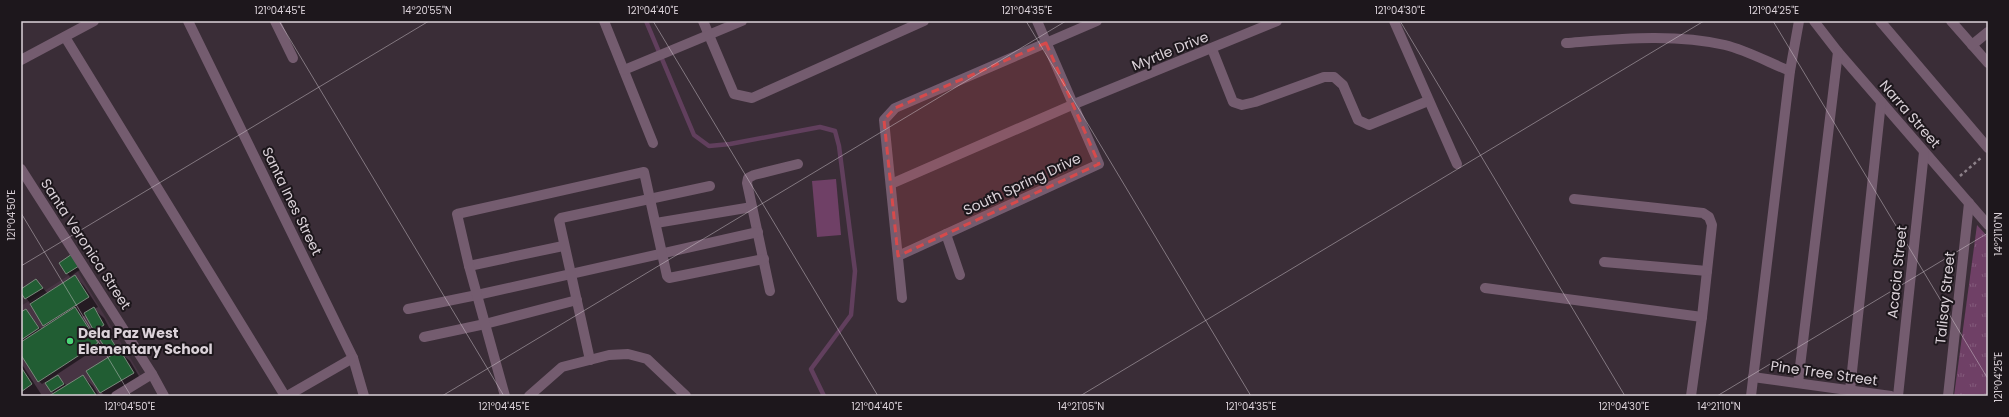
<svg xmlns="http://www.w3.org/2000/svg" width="2009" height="417" font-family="Poppins,sans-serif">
	<defs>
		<pattern id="grass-tufts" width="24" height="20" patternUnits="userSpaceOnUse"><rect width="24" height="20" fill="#6f4066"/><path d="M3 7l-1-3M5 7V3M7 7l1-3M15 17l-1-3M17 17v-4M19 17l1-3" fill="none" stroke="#835b7b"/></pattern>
	</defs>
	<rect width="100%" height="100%" fill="#3a2d37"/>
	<path fill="#473443" d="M77,270L141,376L108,396H21V306Z"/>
	<path fill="url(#grass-tufts)" d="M1977,225L1988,237V394L1954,396Z"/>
	<path fill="#6f4066" d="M836,179L841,235L817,237L812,181Z"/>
	<g fill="#0007">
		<path d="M72,256L81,269L70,277L60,263Z"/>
		<path d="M75,276L84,286L98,307L94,309L104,318L113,335L110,336L119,352L130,361L143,383L121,396H105L101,392L113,356L86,315L82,317L100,346L50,379L51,380L58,376L67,386L83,376L93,386L99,396H51L54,394L45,382L42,384L39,381L23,356L21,357V313L25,310L42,330L46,327L21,290L36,280L48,294Z"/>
		<path d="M21,363L41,394L39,396H21Z"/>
	</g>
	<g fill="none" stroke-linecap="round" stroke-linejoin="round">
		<path stroke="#613f5d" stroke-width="4.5" d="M646,21L694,135L709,146L730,144L820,127L835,131L839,146L855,271L851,315L811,369L824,396"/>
	</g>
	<g fill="#215d33" stroke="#7a897c">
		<path d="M72,254L79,266L66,274L59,263Z"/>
		<path d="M75,275L89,297L43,326L30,304Z"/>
		<path d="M36,279L43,288L25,299L21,293V289Z"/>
		<path d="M75,307L98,343L38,382L21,355V342Z"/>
		<path d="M94,307L104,325L94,331L84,313Z"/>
		<path d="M26,309L39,328L21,340V312Z"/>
		<path d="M105,329L116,347L108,352L96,334Z"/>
		<path d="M120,350L134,373L100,393L86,371Z"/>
		<path d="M21,367L32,384L21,392Z"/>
		<path d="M58,375L64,384L51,392L45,383Z"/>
		<path d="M83,375L96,395L49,396Z"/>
	</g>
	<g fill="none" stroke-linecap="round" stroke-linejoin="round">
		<path stroke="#8d828a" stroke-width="2.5" stroke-dasharray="3 3" stroke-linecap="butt" d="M1960,176L1982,157"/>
		<g stroke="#745c6f" stroke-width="10">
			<path d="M188,21L353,358L364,396"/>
			<path d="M275,21L293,58"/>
			<path d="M604,21L653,143"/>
			<path d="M703,21L734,94L752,98L924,21"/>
			<path d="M1394,21L1457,164"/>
			<path d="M1814,21L1838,52L1988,225"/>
			<path d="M1880,21L1988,148"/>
			<path d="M1951,21L1988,63"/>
			<path d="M65,37L285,396"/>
			<path d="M1566,43C1618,39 1674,33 1725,45C1746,50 1770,63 1790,71"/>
			<path d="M1972,45L1988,32"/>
			<path d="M1212,49L1233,102L1242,105L1255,102L1324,77H1334L1343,85L1358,120L1369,125L1428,101"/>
			<path d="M21,60L94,21"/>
			<path d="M624,70L742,21"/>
			<path d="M21,169L152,374L164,396"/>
			<path d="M891,184L1072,105L1277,21"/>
			<path d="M1574,199L1703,213L1709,217L1712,225L1702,317L1691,396"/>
			<path d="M656,223L752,207"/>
			<path d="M946,234L960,275"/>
			<path d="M898,256L1099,164L1037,21"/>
			<path d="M1604,262L1707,271"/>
			<path d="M469,266L563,246"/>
			<path d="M1485,288L1702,317"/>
			<path d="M770,291L747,183L748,178L754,175L798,164"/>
			<path d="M902,298L884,120L895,108L1097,21"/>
			<path d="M408,309L477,295L758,232"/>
			<path d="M424,337L485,324L577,300"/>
			<path d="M590,360L559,220L561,218L710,186"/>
			<path d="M1753,377L1891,396"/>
			<path d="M1798,383L1838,52"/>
			<path d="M1850,390L1881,102"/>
			<path d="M116,396L152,374"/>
			<path d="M287,396L353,358"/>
			<path d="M505,396L469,266L457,214L644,172L667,276L669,278L764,259"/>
			<path d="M529,396L562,367L609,355L628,354L647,359L686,396"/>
			<path d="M1751,396L1790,71L1799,21"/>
			<path d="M1898,396L1924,152"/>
			<path d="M1948,396L1969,203"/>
		</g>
	</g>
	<path fill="#d74a4b" fill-opacity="0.2" stroke="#d74a4b" stroke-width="3" stroke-dasharray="8 5" stroke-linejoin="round" d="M1046,43L1099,164L898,256L884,120L895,108Z"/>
	<path fill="none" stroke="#dbd2d9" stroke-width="1" stroke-opacity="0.45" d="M279,21L504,396M653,21L878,396M1026,21L1251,396M1400,21L1625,396M1773,21L1988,379M21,213L131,396M21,266L429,21M442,396L1066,21M1080,396L1704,21M1717,396L1988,233"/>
	<circle fill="#4bd677" stroke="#1d171c" stroke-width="1.5" cx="70" cy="341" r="4"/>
	<g text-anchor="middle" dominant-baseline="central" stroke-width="4" stroke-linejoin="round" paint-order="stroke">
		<g font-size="14" fill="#dbd2d9" stroke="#1d171c">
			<text transform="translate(1170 51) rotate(-22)">Myrtle Drive</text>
			<text transform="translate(1910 114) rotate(49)">Narra Street</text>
			<text transform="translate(1022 184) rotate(-25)">South Spring Drive</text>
			<text transform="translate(292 201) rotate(64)">Santa Ines Street</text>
			<text transform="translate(86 244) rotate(57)">Santa Veronica Street</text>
			<text transform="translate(1897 272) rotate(-84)">Acacia Street</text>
			<text transform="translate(1945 298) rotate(-84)">Talisay Street</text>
			<text transform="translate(1824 373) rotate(8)">Pine Tree Street</text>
		</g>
		<g font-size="14" font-weight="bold" fill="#dbd2d9" stroke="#1d171c" text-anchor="start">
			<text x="78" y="333">Dela Paz West<tspan x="78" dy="16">Elementary School</tspan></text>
		</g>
	</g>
	<rect width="2009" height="417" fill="none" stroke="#1d171c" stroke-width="44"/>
	<rect x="22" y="22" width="1965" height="373" fill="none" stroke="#dbd2d9" stroke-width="1.5"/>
	<g font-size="10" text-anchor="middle" fill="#dbd2d9">
		<text x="280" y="14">121°04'45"E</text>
		<text x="427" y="14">14°20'55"N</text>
		<text x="653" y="14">121°04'40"E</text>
		<text x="1027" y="14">121°04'35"E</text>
		<text x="1400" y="14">121°04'30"E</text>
		<text x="1774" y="14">121°04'25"E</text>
		<text transform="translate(11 215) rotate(-90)" y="4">121°04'50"E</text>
		<text transform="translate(1998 234) rotate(-90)" y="4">14°21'10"N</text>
		<text transform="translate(1998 377) rotate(-90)" y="4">121°04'25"E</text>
		<text x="130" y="410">121°04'50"E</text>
		<text x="504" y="410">121°04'45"E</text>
		<text x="877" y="410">121°04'40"E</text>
		<text x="1081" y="410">14°21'05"N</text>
		<text x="1251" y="410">121°04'35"E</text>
		<text x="1624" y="410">121°04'30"E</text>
		<text x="1719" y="410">14°21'10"N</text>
	</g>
</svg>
